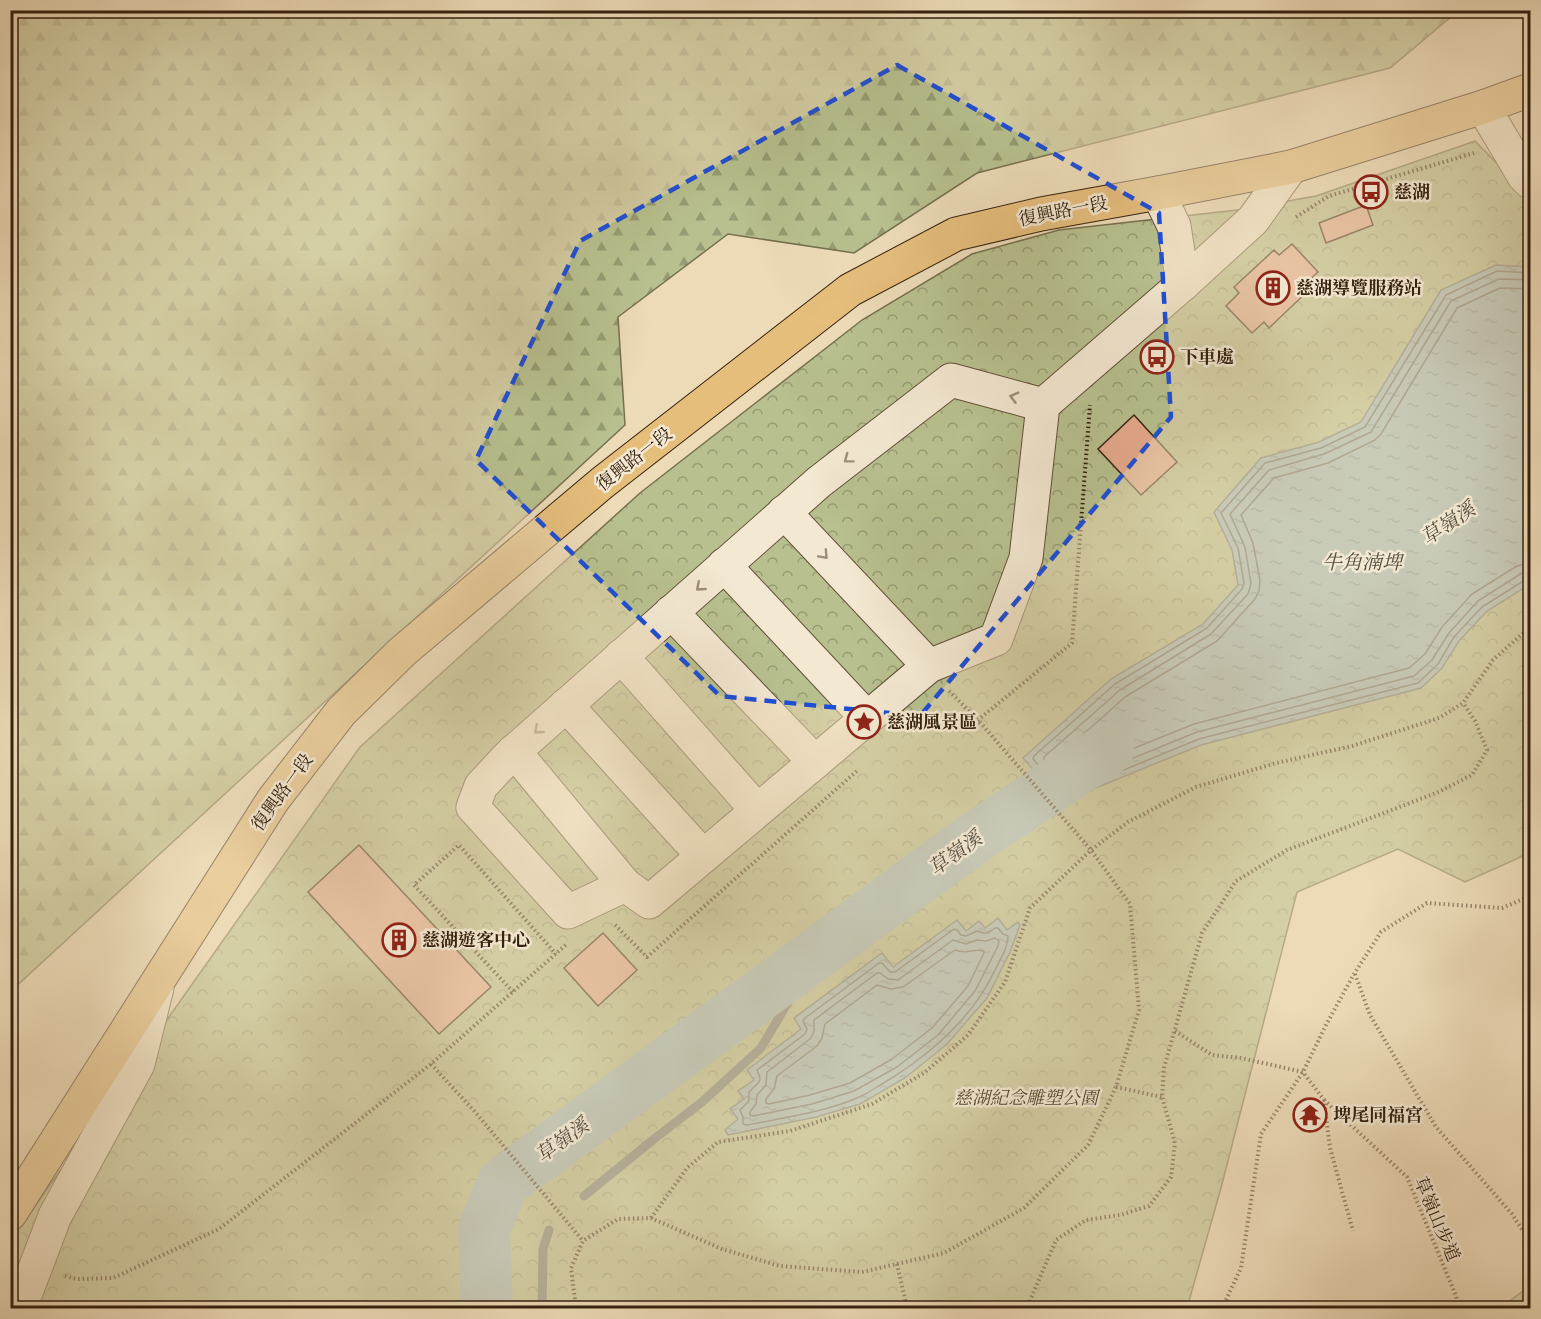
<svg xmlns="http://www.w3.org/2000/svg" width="1541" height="1319" font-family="'Libre Caslon Text','Noto Serif TC',serif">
	<defs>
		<pattern id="forest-firs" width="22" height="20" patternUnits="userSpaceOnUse" patternTransform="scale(1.5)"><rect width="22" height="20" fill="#b8c08f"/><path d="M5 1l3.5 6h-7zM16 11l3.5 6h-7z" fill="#969c73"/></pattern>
		<pattern id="park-crowns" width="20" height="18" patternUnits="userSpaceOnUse" patternTransform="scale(1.5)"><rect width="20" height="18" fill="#b8c08f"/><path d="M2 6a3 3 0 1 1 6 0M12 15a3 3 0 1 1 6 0" fill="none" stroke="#969c73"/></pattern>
		<pattern id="water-ripples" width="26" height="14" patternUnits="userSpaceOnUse" patternTransform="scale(1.5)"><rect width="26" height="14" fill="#9eb8ba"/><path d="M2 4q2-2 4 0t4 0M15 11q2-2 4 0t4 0" fill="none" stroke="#829596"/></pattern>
	</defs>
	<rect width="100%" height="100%" fill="#eddbb8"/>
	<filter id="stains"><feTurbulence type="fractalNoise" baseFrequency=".00333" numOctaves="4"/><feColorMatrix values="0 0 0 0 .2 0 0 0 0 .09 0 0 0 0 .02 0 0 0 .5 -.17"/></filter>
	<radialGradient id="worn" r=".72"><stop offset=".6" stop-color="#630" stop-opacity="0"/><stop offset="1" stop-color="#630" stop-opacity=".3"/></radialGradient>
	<g fill="url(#forest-firs)" stroke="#76704f" stroke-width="1.5">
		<path d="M11,11H1458L1390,68L977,173L854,253L728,234L618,317L625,425L11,991Z"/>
		<path d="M1530,1286V1308H1500Z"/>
	</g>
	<path fill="url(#park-crowns)" stroke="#76704f" stroke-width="1.5" d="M1475,141L1530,197V853L1465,882L1398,849L1297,892L1221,1188L1187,1308H11V1240L360,747L640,493L862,320L972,254L1059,230L1237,210L1316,196Z"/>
	<g fill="url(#water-ripples)" stroke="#747c76" stroke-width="1.5">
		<path d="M1496,265L1530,267V584L1487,611L1459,641L1442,668L1421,688L1201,745L1061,802L1023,758L1111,679L1203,624L1238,585L1232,550L1214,512L1261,458L1319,442L1361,422L1441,290Z"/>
		<path d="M998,918L1007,930L1018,922L1020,925L1010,952L987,998L947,1044L905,1078L860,1104L816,1117L728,1135L725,1130L738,1119L730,1109L744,1099L738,1091L754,1080L747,1070L801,1029L794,1018L882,953L893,967L957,920L966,931L979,921L985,928Z"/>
	</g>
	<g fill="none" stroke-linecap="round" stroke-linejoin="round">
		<g stroke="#6a6c64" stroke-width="1.5">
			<path d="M1530,273L1497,271L1446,295L1365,427L1321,448L1265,463L1221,513L1238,548L1244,583L1242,589L1207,628L1115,684L1034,756L1033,759L1062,793L1065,794L1199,739L1418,683L1438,664L1454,637L1482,607L1525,580L1530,579"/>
			<path d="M1530,280L1499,279L1451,301L1371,432L1324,454L1269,470L1230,514L1245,547L1251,584L1248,594L1211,634L1120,690L1044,757V760L1064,784L1067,785L1197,732L1414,676L1432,660L1449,633L1478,601L1522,573L1530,572"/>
			<path d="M1530,289L1500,288L1457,308L1381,434L1375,440L1328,463L1274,478L1241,515L1253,543L1260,580L1259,591L1255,599L1217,641L1125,697L1057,758L1056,761L1067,774H1070L1194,724L1409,668L1425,654L1442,627L1472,594L1517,566L1530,563"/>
			<path d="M995,928H998L1003,934L1008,936C1008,949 997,965 991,978C967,1024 922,1061 877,1087C871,1091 864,1095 857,1098C825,1112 782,1118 747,1125L743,1124V1117L740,1110L749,1101V1092L759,1082L760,1078L757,1070L805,1034L807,1029L803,1021L805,1018L879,963H882L890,972H895L954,929L957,930L961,935L966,936L977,931C987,934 986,935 995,928Z"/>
			<path d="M995,938L999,941L998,946L975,991L938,1035L897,1067L854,1091L812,1104L753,1116L750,1115V1112L756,1104L757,1095L766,1085L767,1072L810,1039L814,1032V1020L877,973H880L888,979L898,980L953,940L966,944L977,940L986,941Z"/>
			<path d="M955,950C968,955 973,948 983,951L984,953L968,986L932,1028L892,1059L850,1083L810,1095L769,1104L766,1103V1099L774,1089L777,1076L817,1046L822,1038L825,1024L877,985L891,989L903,987Z"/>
		</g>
		<g stroke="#747c76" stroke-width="9">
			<path d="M584,1196L654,1139L702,1102L761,1048L818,951"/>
			<path d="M542,1308L543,1249L549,1230"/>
		</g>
		<path stroke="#9eb8ba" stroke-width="52" d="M487,1308L484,1229L503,1183L973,839L1108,749"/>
	</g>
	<g fill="#e7aa8e" stroke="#35210f" stroke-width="1.5">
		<path d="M1366,205L1373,225L1326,243L1319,223Z"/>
		<path d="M1292,244L1318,272L1306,283L1311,288L1269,328L1264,322L1252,333L1226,306L1239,293L1234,287L1274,250L1279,255Z"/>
		<path d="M1134,415L1177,462L1141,495L1098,449Z"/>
		<path d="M359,845L491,987L439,1034L308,892Z"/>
		<path d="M603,933L637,970L598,1006L564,968Z"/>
	</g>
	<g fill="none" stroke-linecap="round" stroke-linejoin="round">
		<g stroke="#635039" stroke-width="35">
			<g id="minor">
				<path d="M1483,107L1524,176L1530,182"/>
				<path d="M1158,193L1174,226L1183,284"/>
				<path d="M1043,405L1026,558L996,639L929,666L649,902L625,885L568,912L473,807L481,786L509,756L819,482L951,380L1043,405L1183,284L1253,220L1291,167"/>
				<path d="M784,512L929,666"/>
				<path d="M724,565L867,718"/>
				<path d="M671,612L815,762"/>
				<path d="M621,656L757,810"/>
				<path d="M566,705L703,856"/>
				<path d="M514,751L625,885"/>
				<path d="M20,1308L55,1216L138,1064L157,988"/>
			</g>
		</g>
		<g stroke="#35210f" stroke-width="35">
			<path id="major" d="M10,1214L273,800L341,712L402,652L602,483L850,290L956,234L1041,214L1158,193L1291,167L1483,107L1530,90"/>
		</g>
		<g stroke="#35210f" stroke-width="4" stroke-dasharray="1.5 3" stroke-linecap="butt">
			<path d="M1296,217L1329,196L1474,153"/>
			<path d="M949,691L978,720L1072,643L1090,405"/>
			<path d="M615,925L647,957L858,770"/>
			<path d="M1355,974L1370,1015L1436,1127L1512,1214L1530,1242"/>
			<path d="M513,992L414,885L459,845L556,954"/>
			<path d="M1175,1031L1212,1055L1241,1058L1303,1072L1324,1100L1330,1148L1353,1231"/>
			<path d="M431,1064L476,1113L583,1241"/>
			<path d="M1116,1087L1162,1097"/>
			<path d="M1324,1100L1407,1177L1456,1296L1459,1308"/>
			<path d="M651,1218L687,1168L718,1142L790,1131L872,1104L924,1073L968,1035L1005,982L1030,908L1091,850L1128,822L1196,787L1276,763L1352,746L1439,718L1463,703L1493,660L1530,627"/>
			<path d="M897,1264L907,1308"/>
			<path d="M65,1276L76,1279L113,1278L219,1229L431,1064L568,943"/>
			<path d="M576,1308L571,1268L583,1241L618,1219L651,1218L722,1249L780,1266L862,1272L944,1253L1024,1208L1088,1145L1116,1087L1139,1010L1130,904L1091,850L978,720"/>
			<path d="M1024,1308L1028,1305L1056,1240L1086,1220L1120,1215L1149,1206L1171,1177L1175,1143L1162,1097L1164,1068L1202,933L1236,881L1287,850L1436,793L1472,775L1487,750L1475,721L1463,703"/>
			<path d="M1222,1308L1241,1268L1261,1134L1303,1072L1326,1025L1354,974L1381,932L1427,903L1502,908L1530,896"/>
		</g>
		<use href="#minor" stroke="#f3e8d1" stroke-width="33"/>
		<use href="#major" stroke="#e6be7c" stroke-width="33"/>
	</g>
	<defs><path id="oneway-chevron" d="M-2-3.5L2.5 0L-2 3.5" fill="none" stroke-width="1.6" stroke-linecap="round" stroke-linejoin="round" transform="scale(1.5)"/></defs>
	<g stroke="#9e8e7a">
		<use href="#oneway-chevron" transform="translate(1014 397) rotate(-165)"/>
		<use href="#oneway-chevron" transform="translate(848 459) rotate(143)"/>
		<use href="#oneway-chevron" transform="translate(824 555) rotate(47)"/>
		<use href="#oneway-chevron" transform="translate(700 587) rotate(139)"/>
		<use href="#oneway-chevron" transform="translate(538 730) rotate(139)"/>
	</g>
	<path d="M0 0H1541V1319H0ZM897,65L1159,213L1171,417L920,716L720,696L476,460L580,241Z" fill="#eddbb8" fill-opacity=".55" fill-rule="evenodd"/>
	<path fill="none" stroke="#1d4ed8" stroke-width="4.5" stroke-dasharray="12 8" stroke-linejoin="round" d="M897,65L1159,213L1171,417L920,716L720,696L476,460L580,241Z"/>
	<defs>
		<g id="bus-ring" transform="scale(1.725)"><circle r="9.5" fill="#f3e8d1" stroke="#8f2418" stroke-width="1.5"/><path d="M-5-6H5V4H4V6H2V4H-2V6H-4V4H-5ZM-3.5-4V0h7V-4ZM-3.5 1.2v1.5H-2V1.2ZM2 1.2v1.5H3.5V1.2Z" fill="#8f2418"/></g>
		<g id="building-ring" transform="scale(1.725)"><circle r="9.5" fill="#f3e8d1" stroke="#8f2418" stroke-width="1.5"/><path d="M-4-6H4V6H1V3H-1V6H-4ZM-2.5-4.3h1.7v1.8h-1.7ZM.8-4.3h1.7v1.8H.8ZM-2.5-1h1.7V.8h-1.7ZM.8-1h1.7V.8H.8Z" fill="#8f2418"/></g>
		<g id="sight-ring" transform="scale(1.725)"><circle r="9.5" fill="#f3e8d1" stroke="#8f2418" stroke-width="1.5"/><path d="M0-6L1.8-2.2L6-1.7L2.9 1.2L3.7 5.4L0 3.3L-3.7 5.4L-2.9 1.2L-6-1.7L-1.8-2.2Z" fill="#8f2418"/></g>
		<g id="temple-ring" transform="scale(1.725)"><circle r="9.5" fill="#f3e8d1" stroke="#8f2418" stroke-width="1.5"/><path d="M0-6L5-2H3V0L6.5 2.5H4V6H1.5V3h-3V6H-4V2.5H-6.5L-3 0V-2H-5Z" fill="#8f2418"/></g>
	</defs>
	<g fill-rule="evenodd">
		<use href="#bus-ring" x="1371" y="192"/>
		<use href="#building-ring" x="1273" y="288"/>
		<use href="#bus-ring" x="1157" y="357"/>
		<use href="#sight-ring" x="864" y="722"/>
		<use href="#building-ring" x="399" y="940"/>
		<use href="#temple-ring" x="1310" y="1115"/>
	</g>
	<g text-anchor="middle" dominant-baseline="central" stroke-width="5" stroke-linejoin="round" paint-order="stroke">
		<g font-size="18" font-weight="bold" fill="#35210f" stroke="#f3e8d1" text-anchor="start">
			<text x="1394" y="192">慈湖</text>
			<text x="1296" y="288">慈湖導覽服務站</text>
			<text x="1180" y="357">下車處</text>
			<text x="887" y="722">慈湖風景區</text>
			<text x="422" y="940">慈湖遊客中心</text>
			<text x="1333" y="1115">埤尾同福宮</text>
		</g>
		<g font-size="18" fill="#35210f" stroke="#f3e8d1">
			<text transform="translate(1063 211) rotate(-11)">復興路一段</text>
			<text transform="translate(634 459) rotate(-38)">復興路一段</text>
			<text transform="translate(282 792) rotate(-54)">復興路一段</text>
			<text transform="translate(1437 1219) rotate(67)">草嶺山步道</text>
		</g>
		<g font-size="18" font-style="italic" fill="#56492f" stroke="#f3e8d1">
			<text x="1026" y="1098">慈湖紀念雕塑公園</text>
		</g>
		<g font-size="20" font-style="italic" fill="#544e42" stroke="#f3e8d1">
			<text transform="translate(1448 523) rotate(-34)">草嶺溪</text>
			<text x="1362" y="562">牛角湳埤</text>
			<text transform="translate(955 853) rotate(-36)">草嶺溪</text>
			<text transform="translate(562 1140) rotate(-36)">草嶺溪</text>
		</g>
	</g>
	<rect width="1541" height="1319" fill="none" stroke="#eddbb8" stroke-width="36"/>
	<rect x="12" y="12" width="1517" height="1295" fill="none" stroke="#35210f" stroke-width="3"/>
	<rect x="18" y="18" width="1505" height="1283" fill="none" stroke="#35210f" stroke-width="1.5"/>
	<rect width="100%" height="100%" filter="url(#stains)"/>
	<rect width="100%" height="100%" fill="url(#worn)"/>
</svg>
